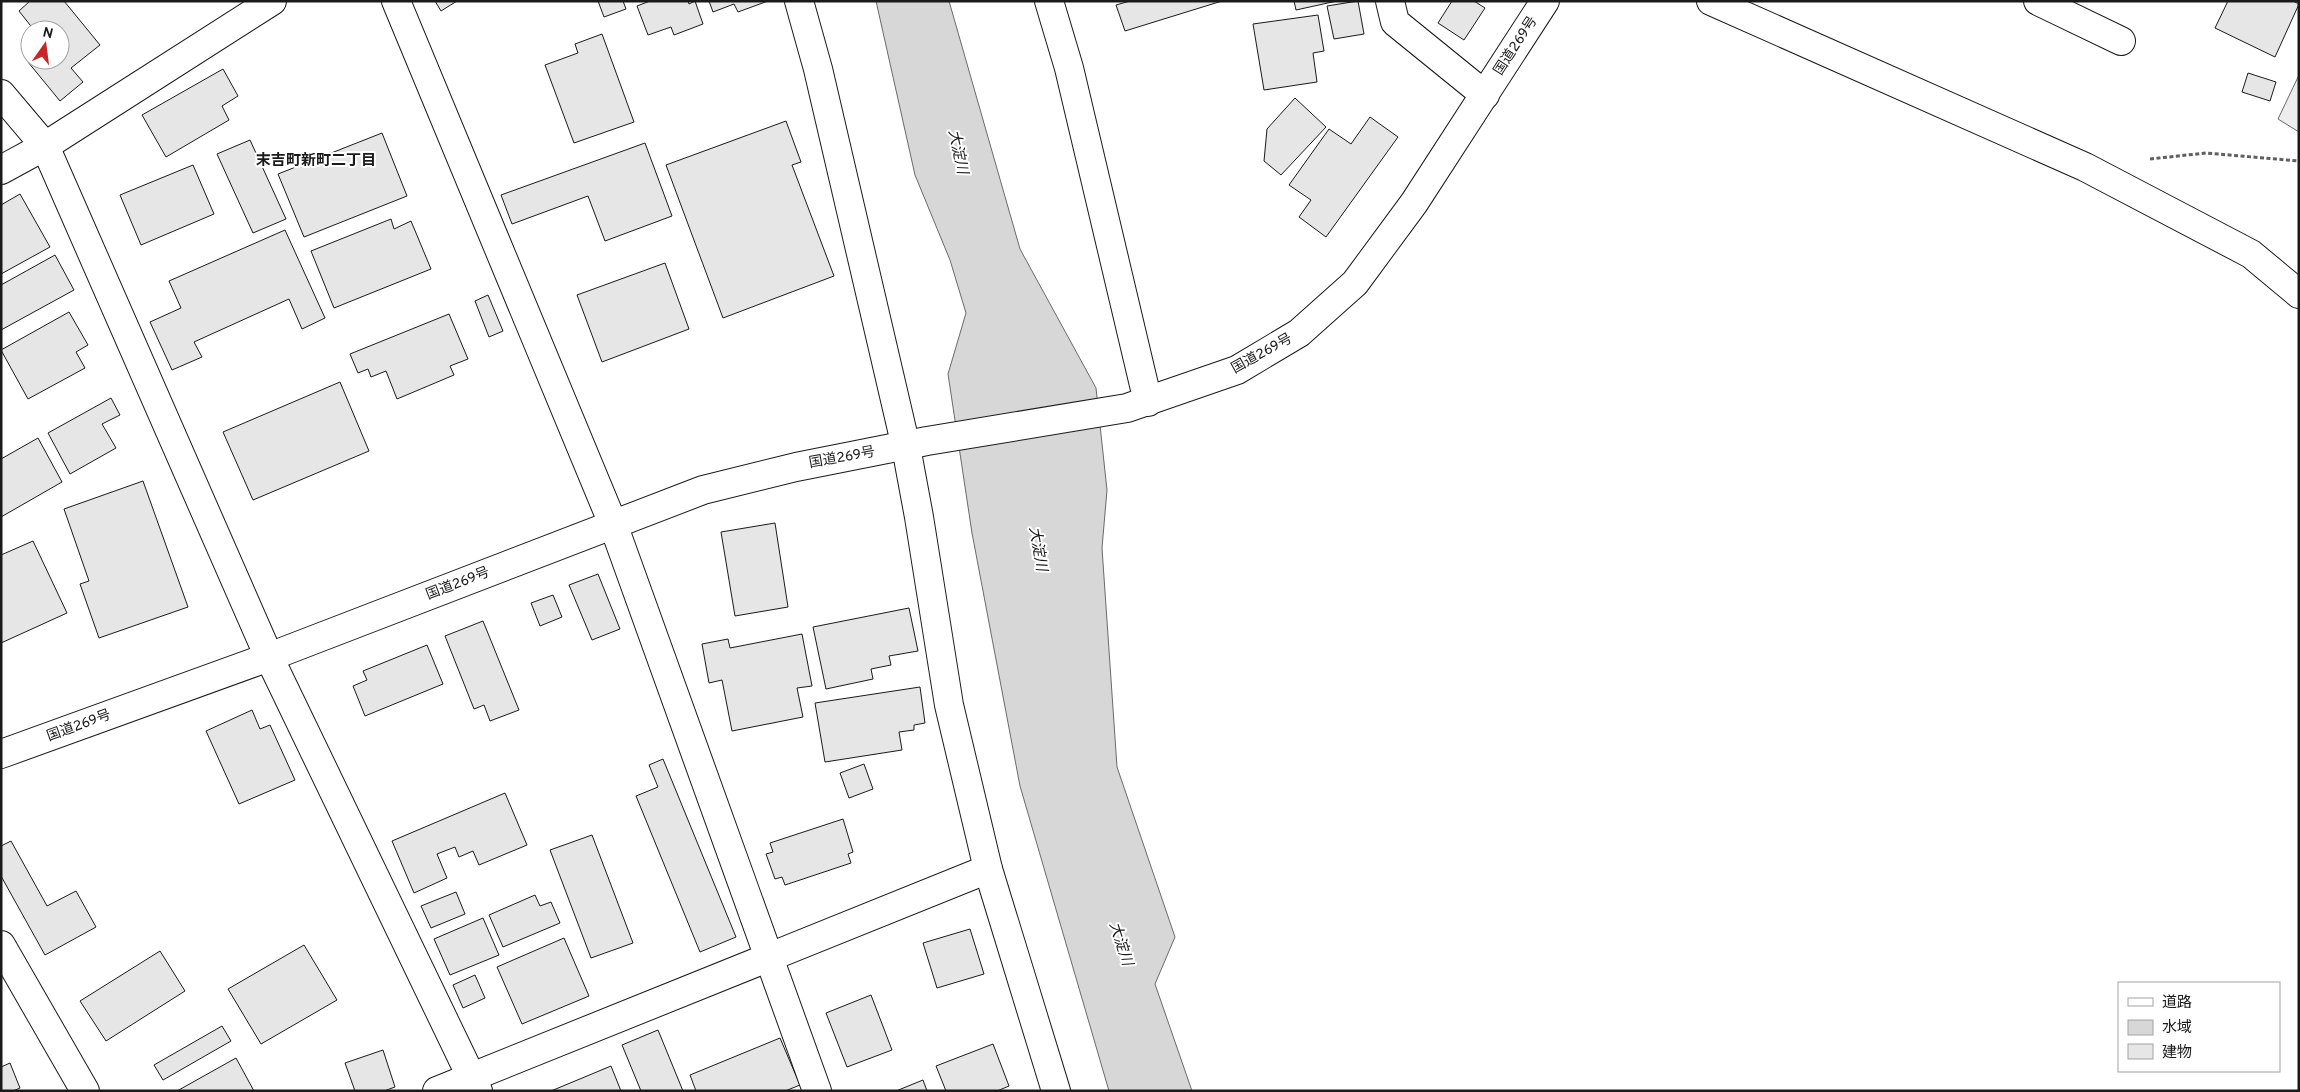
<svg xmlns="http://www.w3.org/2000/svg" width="2300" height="1092" font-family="Overpass,'Noto Sans JP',sans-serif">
	<rect width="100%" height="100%" fill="#fff"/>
	<path fill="#ededed" stroke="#6a6a6a" d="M2299,75V132L2278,119Z"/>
	<path fill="#d7d7d7" stroke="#6a6a6a" d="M876,1H949L1020,249L1096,388L1107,490L1102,548L1117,767L1175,937L1155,984L1192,1091H1109L1020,786L972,533L948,374L966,313L950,260L915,175Z"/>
	<g fill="#e6e6e6" stroke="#1a1a1a">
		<path d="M30,1H64L100,45L71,68L83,82L60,101L28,62L31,60H60V30H34L19,11Z"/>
		<path d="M435,1H457L441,11Z"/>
		<path d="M598,1H623L626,9L604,17Z"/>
		<path d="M650,1H688L689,4L695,1L703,24L674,35L671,27L648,35L637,6Z"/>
		<path d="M709,1H768L738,12L734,4L713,12Z"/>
		<path d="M1130,1H1222L1125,31L1116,5Z"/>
		<path d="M1294,1H1337L1296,10Z"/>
		<path d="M1358,1L1364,34L1334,39L1327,6Z"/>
		<path d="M1452,1H1474L1485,8L1464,40L1438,23Z"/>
		<path d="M2228,1H2293L2299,4L2275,57L2215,28Z"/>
		<path d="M1318,15L1324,51L1313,53L1317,82L1264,90L1253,24Z"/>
		<path d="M602,34L634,122L574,143L545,65L578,53L575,44Z"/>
		<path d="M223,69L238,96L222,106L229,120L166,157L142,115Z"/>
		<path d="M2248,73L2276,82L2270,101L2242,92Z"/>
		<path d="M1295,98L1326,127L1281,175L1264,161L1267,129Z"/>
		<path d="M1370,117L1398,137L1326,237L1299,217L1311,200L1289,185L1329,129L1351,144Z"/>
		<path d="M786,121L801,162L792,165L834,276L723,318L666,165Z"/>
		<path d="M382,133L407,196L304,237L278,174Z"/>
		<path d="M250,140L286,219L253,233L217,154Z"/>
		<path d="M645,143L672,216L605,241L588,196L512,224L501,195Z"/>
		<path d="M193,165L214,214L141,245L120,195Z"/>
		<path d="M20,194L50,247L1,274V205Z"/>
		<path d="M391,219L394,229L411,221L431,269L334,308L311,251Z"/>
		<path d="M285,230L325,318L302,329L289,299L194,342L202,357L172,370L150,322L181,308L169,281Z"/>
		<path d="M55,255L74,290L1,330V285Z"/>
		<path d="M665,263L689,329L602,362L577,295Z"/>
		<path d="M488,295L503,331L489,337L475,301Z"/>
		<path d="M69,312L88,345L76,352L85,368L28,399L1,350Z"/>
		<path d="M449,314L468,359L450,366L454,375L397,399L386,371L371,377L368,369L358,373L350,354Z"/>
		<path d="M340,382L369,451L253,500L223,432Z"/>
		<path d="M111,398L120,415L102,424L116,448L70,474L48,433Z"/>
		<path d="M38,438L62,482L1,517V459Z"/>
		<path d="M143,481L188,607L99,638L80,584L89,581L64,509Z"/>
		<path d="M775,523L788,607L735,616L721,532Z"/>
		<path d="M33,541L67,613L1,643V555Z"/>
		<path d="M598,574L620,629L592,640L569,585Z"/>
		<path d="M553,595L562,617L540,626L531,603Z"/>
		<path d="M909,608L918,651L889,656L891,665L871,669L873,679L826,689L813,627Z"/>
		<path d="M483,621L519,710L490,721L484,705L474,709L445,636Z"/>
		<path d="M802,634L812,686L797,688L803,717L732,731L722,680L709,683L702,644L728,639L730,648Z"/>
		<path d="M427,645L443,684L365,716L353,686L367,680L363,671Z"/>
		<path d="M920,687L925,723L914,725V730L899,732L902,750L825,762L815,703Z"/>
		<path d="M252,710L260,729L270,725L295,780L239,804L206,731Z"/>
		<path d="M663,759L736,937L700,952L636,796L658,787L649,765Z"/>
		<path d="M864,764L873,789L849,798L840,773Z"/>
		<path d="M505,793L527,845L479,865L473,851L459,857L455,847L437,854L447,878L414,893L392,841Z"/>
		<path d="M843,819L853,852L848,854L851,863L785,885L782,877L775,879L766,854L773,852L770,843Z"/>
		<path d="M592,835L633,943L591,958L550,850Z"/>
		<path d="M11,841L47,906L76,891L96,927L45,955L1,876V846Z"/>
		<path d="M456,892L465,914L431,928L421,906Z"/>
		<path d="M535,895L540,906L551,902L560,923L503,947L489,915Z"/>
		<path d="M483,918L499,955L450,975L434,939Z"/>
		<path d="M970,929L984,974L937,988L923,943Z"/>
		<path d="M564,938L589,996L522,1024L497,967Z"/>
		<path d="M304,945L337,1000L261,1044L228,989Z"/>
		<path d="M160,951L185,991L106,1041L80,1001Z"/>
		<path d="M475,975L485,998L463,1008L453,985Z"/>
		<path d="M871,995L892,1050L847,1067L826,1013Z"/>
		<path d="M222,1026L231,1041L163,1080L154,1065Z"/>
		<path d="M658,1030L683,1091H641L622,1045Z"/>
		<path d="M780,1038L800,1085L785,1091H696L690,1075Z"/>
		<path d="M993,1044L1009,1086L997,1091H946L936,1066Z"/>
		<path d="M383,1050L395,1087L384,1091H355L345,1063Z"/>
		<path d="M236,1058L254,1091H177Z"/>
		<path d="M10,1063L20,1088L13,1091H1V1067Z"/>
		<path d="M611,1066L621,1091H551Z"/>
		<path d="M923,1080L927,1091H896Z"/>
	</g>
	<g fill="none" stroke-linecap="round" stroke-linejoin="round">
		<g stroke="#1a1a1a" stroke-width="30">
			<g id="minor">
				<path d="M396,1L613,524L817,1091"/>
				<path d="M799,1L818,69L906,447L919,517L949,705L988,869L1056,1091"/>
				<path d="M1049,1L1069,68L1148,402"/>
				<path d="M1390,1L1395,22L1485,95"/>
				<path d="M1711,1L2085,167L2251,254L2299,294"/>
				<path d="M2038,1L2121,41"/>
				<path d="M1,94L45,146L269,657L478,1091"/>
				<path d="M1,170L45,146L272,1"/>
				<path d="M437,1091L988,869"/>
			</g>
		</g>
		<g stroke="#1a1a1a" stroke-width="30">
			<g id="highway">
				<path d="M1,754L269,657L703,490L796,467L927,441L1127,408L1237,370L1299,333L1355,283L1414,203L1545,1"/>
				<path d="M1,945L85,1091"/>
			</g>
		</g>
		<path stroke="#5f5f5f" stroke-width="3" stroke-dasharray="4 2.5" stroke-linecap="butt" d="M2150,159L2206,153L2299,161"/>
		<use href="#minor" stroke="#fff" stroke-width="28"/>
		<use href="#highway" stroke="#fff" stroke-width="28"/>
	</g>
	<g text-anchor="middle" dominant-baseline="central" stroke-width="4" stroke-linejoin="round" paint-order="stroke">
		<g font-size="14" fill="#1a1a1a" stroke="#fff">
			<text transform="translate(1516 46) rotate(-57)">国道269号</text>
			<text transform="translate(1262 354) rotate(-29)">国道269号</text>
			<text transform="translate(842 458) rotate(-10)">国道269号</text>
			<text transform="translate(458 584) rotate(-21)">国道269号</text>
			<text transform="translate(79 726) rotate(-20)">国道269号</text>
		</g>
		<g font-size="15" font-style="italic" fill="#1a1a1a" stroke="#fff">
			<text transform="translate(957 152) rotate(78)">大淀川</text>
			<text transform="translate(1037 549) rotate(80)">大淀川</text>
			<text transform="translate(1120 944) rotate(72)">大淀川</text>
		</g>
		<g font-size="15" font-weight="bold" fill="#1a1a1a" stroke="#fff">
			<text x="316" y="161">末吉町新町二丁目</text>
		</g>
	</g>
	<rect width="2300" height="1092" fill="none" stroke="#1a1a1a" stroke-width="5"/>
	<rect x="2118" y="982" width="162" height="90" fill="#ffffff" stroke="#a3a3a3"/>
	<rect x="2128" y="998" width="25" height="8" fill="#ffffff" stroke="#a3a3a3"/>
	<text x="2162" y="1007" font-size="15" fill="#1a1a1a">道路</text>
	<rect x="2128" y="1020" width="25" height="15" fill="#d7d7d7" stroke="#a3a3a3"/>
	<text x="2162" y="1032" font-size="15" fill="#1a1a1a">水域</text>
	<rect x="2128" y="1044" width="25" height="15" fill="#e6e6e6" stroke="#a3a3a3"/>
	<text x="2162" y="1057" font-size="15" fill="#1a1a1a">建物</text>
	<g transform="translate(45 45) rotate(14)"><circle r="24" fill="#ffffff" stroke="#a3a3a3"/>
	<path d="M0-4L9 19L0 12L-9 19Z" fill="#c62828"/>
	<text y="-8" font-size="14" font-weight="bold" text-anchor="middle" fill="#1a1a1a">N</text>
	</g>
</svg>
